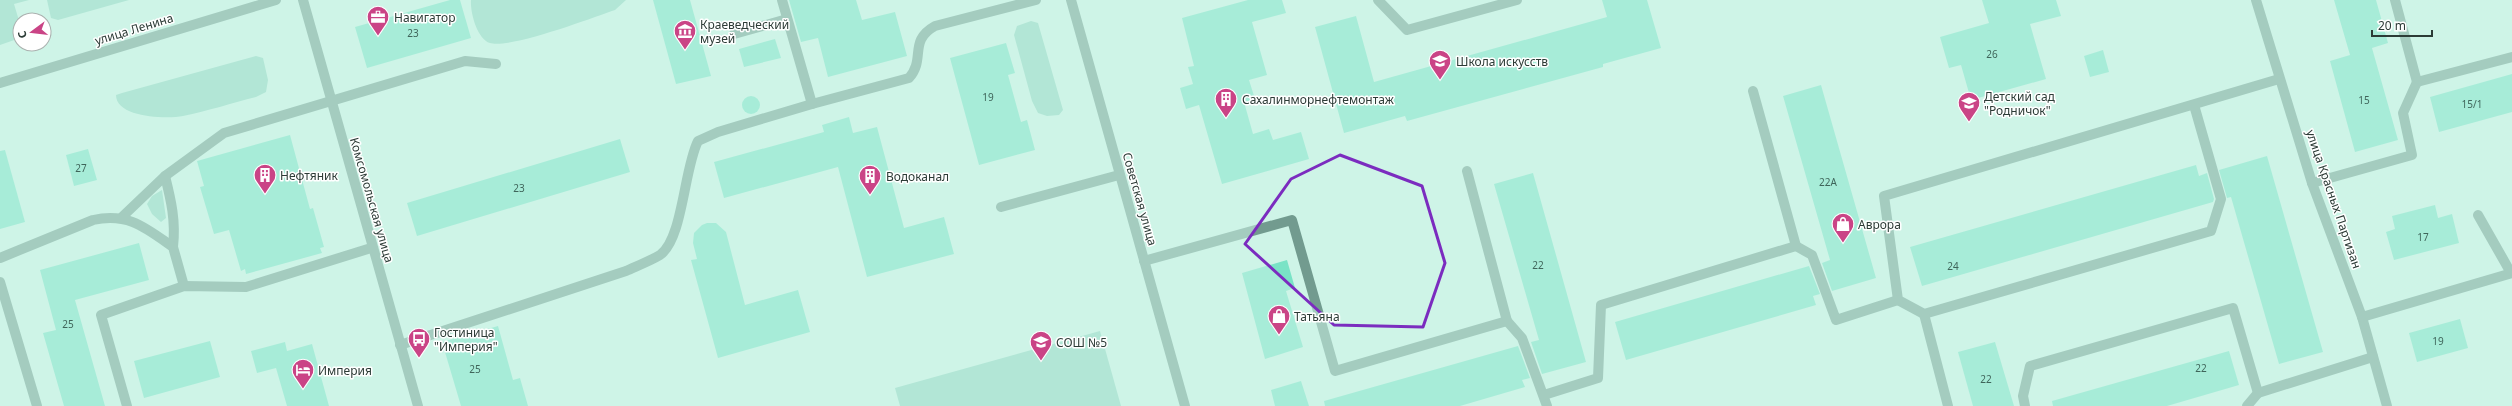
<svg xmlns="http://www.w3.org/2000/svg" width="2512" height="406" font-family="'Noto Sans',sans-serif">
	<rect width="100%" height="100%" fill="#cef4e7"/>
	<g fill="#91d5c1">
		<path d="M0,0H29L14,4L20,24V38L0,45Z"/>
		<path d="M47,0H129L58,20L51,18Z"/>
		<path d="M471,0H626L615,10C592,18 510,49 490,43C477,39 470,12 471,0Z"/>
		<path d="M1031,21L1038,23L1040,30L1063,110L1059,115L1047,116L1038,113L1032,101L1014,35L1017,26Z"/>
		<path d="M256,56L263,58L268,80L266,92L256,97C232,103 208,111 183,116C167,119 116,118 116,95L122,93Z"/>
		<path d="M162,190L166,218L161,222L152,214L147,204L152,196Z"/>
		<path d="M1100,331L1121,406H900L895,388Z"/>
	</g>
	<g fill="#79e3c6">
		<path d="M450,0H460L471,38L367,68L355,27Z"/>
		<path d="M653,0H690L711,76L676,84Z"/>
		<path d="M789,0H856L862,20L895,12L907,56L828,77L818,38L801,42Z"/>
		<path d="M1248,0H1282L1286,13L1252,22L1267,75L1249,80L1255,99L1244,102L1253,134L1269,129L1273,140L1301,132L1309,159L1222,184L1199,105L1186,109L1180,88L1193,84L1188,67L1194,66L1182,18Z"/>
		<path d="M1602,0H1647L1661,48L1603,64V67L1407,121L1405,116L1344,133L1315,27L1356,16L1374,82L1607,17Z"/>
		<path d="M1982,0H2056L2061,16L2030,24L2046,79L1971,100L1961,65L1949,68L1940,37L1989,23Z"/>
		<path d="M2334,0H2376L2388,43L2372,48L2398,140L2355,152L2330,61L2350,55Z"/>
		<path d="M775,39L781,58L744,67L739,49Z"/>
		<path d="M1006,43L1015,73L1008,75L1021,122L1027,120L1035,150L979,165L950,58Z"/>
		<path d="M2103,50L2109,72L2090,77L2084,56Z"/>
		<path d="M2512,74V112L2439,132L2430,97Z"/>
		<path d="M1821,85L1876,278L1832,291L1822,263L1830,260L1783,96Z"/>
		<circle cx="751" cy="105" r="9"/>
		<path d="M849,117L853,133L877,127L904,228L944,217L954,254L867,277L838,167L724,198L714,162L824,132L822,125Z"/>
		<path d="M290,135L310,209L313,208L324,247L320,248L322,253L246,274L245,269L241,271L229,230L214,234L200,187L204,186L197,161Z"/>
		<path d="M620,139L630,172L417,236L407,203Z"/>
		<path d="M88,149L97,180L74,186L66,155Z"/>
		<path d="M5,150L25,222L0,229V151Z"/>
		<path d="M2267,156L2323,352L2279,364L2231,197L2227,198L2219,170Z"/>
		<path d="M2196,165L2199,176L2207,173L2214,199L2213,202L1922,286L1910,247Z"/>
		<path d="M1533,173L1586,362L1542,374L1531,342L1539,340L1494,184Z"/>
		<path d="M2435,205L2438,218L2452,214L2459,243L2394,260L2386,232L2395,229L2392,216Z"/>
		<path d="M707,223H716L726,232L745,305L798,290L810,332L718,358L691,260L697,259L693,243L694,233L702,225Z"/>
		<path d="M139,243L149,280L75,300L105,406H64L43,333L56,330L40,270Z"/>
		<path d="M1287,260L1295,288L1286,291L1303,347L1265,359L1242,273Z"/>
		<path d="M1809,266L1820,294L1813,296L1816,305L1626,360L1615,322Z"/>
		<path d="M2460,319L2468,348L2417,362L2409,333Z"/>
		<path d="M498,326L513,380L520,378L528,406H461L442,342Z"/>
		<path d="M210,341L220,377L144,398L134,361Z"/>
		<path d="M285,342L287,351L312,344L329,406H287L276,368L257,373L251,351Z"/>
		<path d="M1995,342L2014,406H1973L1958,352Z"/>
		<path d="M1518,346L1530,378L1522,380L1525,387L1460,406H1325L1324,401Z"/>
		<path d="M2229,351L2239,385L2167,406H2053L2052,401Z"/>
		<path d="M1301,381L1309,406H1275L1271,390Z"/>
	</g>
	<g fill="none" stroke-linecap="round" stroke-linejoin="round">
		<g stroke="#729b8f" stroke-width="10">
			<path d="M303,0L418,406"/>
			<path d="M782,0L812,104L909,78C926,59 908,41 935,26L1036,0"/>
			<path d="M1071,0L1185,406"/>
			<path d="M1378,0L1407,30L1517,0"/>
			<path d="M2256,0L2312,183L2362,317L2387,406"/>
			<path d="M2395,0L2417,82L2512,57"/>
			<path d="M734,34L787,19"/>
			<path d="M0,83L276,0"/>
			<path d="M2194,105L2221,199L2211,231L1924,314L1898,300L1884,196L2279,79"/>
			<path d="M165,176C171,200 176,221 173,247"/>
			<path d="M2312,183L2412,155L2403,113L2417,82"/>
			<path d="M1001,207L1119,175"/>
			<path d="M2478,215L2511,273"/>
			<path d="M122,217L165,176L224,133L465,61L496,64"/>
			<path d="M1796,246L1812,255L1836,320L1898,300"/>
			<path d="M0,258L93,220C128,212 146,228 173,247L184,286"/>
			<path d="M1144,261L1292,220L1335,371L1507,321L1467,171"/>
			<path d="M0,282L37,406"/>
			<path d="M1924,314L1948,406"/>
			<path d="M2362,317L2512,273"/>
			<path d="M1507,321L1522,338L1547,406"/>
			<path d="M400,345L626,271C637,266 650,261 660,255C683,239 684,168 698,141L718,132L812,104"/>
			<path d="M1544,395L1598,378L1601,305L1796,246L1753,91"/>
			<path d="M127,406L101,315L184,286L246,287L371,248"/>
			<path d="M2025,406L2023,396L2030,366L2233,308L2258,393L2373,357"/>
			<path d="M2247,406L2258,393"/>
		</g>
	</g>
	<path d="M0 0H2512V406H0ZM1340,155L1422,186L1445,263L1423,327L1334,325L1245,244L1291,179Z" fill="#cef4e7" fill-opacity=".55" fill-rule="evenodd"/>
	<path fill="none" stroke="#7b2cbf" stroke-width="3" stroke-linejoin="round" d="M1340,155L1422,186L1445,263L1423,327L1334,325L1245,244L1291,179Z"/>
	<defs>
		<g id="office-pin" transform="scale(1.15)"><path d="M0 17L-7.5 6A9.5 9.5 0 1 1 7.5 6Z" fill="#ca4486" stroke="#fff"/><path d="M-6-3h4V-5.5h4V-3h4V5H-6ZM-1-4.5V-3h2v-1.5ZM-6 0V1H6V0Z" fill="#fff"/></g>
		<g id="museum-pin" transform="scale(1.15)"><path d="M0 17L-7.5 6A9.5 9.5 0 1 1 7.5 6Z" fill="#ca4486" stroke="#fff"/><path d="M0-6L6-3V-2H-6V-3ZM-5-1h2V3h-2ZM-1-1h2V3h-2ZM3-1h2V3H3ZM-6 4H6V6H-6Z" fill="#fff"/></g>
		<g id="school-pin" transform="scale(1.15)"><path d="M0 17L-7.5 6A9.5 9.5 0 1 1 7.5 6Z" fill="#ca4486" stroke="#fff"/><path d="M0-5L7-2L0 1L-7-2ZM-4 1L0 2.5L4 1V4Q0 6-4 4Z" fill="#fff"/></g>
		<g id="building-pin" transform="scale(1.15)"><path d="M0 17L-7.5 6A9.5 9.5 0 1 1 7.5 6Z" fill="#ca4486" stroke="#fff"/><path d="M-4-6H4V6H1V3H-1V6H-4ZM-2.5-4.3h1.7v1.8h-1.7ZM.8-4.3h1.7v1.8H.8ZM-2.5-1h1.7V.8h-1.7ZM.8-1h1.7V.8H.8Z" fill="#fff"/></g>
		<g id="shop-pin" transform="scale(1.15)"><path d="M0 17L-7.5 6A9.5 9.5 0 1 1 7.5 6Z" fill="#ca4486" stroke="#fff"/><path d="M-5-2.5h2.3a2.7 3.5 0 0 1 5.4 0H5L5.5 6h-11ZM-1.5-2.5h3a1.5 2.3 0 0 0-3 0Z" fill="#fff"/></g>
		<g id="bus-pin" transform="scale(1.15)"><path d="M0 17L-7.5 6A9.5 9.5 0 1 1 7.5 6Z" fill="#ca4486" stroke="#fff"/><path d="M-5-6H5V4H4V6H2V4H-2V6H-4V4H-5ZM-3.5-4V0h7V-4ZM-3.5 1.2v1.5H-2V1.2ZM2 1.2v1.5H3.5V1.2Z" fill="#fff"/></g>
		<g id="hotel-pin" transform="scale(1.15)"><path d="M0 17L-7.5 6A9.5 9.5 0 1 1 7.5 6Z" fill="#ca4486" stroke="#fff"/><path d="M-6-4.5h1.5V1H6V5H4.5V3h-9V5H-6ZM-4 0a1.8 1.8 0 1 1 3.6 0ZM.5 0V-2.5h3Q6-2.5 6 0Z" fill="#fff"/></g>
	</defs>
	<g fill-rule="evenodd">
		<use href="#office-pin" x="378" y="17"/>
		<use href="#museum-pin" x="685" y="31"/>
		<use href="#school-pin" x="1440" y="61"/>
		<use href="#building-pin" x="1226" y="99"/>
		<use href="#school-pin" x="1969" y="103"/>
		<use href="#building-pin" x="265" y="175"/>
		<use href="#building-pin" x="870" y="176"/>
		<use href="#shop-pin" x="1843" y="224"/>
		<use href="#shop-pin" x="1279" y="316"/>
		<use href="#bus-pin" x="419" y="339"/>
		<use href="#school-pin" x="1041" y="342"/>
		<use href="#hotel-pin" x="303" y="370"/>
	</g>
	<g text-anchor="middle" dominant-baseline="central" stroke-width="3" stroke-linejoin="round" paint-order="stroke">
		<g font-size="10" fill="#3f655a">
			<text x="413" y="33">23</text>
			<text x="1992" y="54">26</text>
			<text x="988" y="97">19</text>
			<text x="2364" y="100">15</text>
			<text x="2472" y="104">15/1</text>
			<text x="81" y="168">27</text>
			<text x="1828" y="182">22А</text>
			<text x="519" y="188">23</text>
			<text x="2423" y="237">17</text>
			<text x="1538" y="265">22</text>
			<text x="1953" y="266">24</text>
			<text x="68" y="324">25</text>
			<text x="2438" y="341">19</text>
			<text x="2201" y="368">22</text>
			<text x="475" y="369">25</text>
			<text x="1986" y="379">22</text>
		</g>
		<g font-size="12" fill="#2c3b36" stroke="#fff" text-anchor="start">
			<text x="394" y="17">Навигатор</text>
			<text x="700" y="24">Краеведческий<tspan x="700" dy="14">музей</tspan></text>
			<text x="1456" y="61">Школа искусств</text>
			<text x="1984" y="96">Детский сад<tspan x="1984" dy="14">"Родничок"</tspan></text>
			<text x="1242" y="99">Сахалинморнефтемонтаж</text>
			<text x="280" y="175">Нефтяник</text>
			<text x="886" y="176">Водоканал</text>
			<text x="1858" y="224">Аврора</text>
			<text x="1294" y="316">Татьяна</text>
			<text x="434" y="332">Гостиница<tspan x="434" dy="14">"Империя"</tspan></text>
			<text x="1056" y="342">СОШ №5</text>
			<text x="318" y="370">Империя</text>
		</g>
		<g font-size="12" fill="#2c3b36" stroke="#fff">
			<text transform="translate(134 29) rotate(-17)">улица Ленина</text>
			<text transform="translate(1140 199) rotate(74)">Советская улица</text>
			<text transform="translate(2334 199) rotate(71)">улица Красных Партизан</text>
			<text transform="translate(372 200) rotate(74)">Комсомольская улица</text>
		</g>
	</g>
	<g transform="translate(32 32) rotate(255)"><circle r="19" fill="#ffffff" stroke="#abb1af"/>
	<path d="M0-3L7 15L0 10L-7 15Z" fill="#ca4486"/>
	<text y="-6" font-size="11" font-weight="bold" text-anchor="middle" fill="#2c3b36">С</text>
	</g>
	<path d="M2372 30v6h60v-6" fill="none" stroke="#2c3b36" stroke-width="2"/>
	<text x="2378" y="30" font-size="12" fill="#2c3b36" stroke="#ffffff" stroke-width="3" paint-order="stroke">20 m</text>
</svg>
